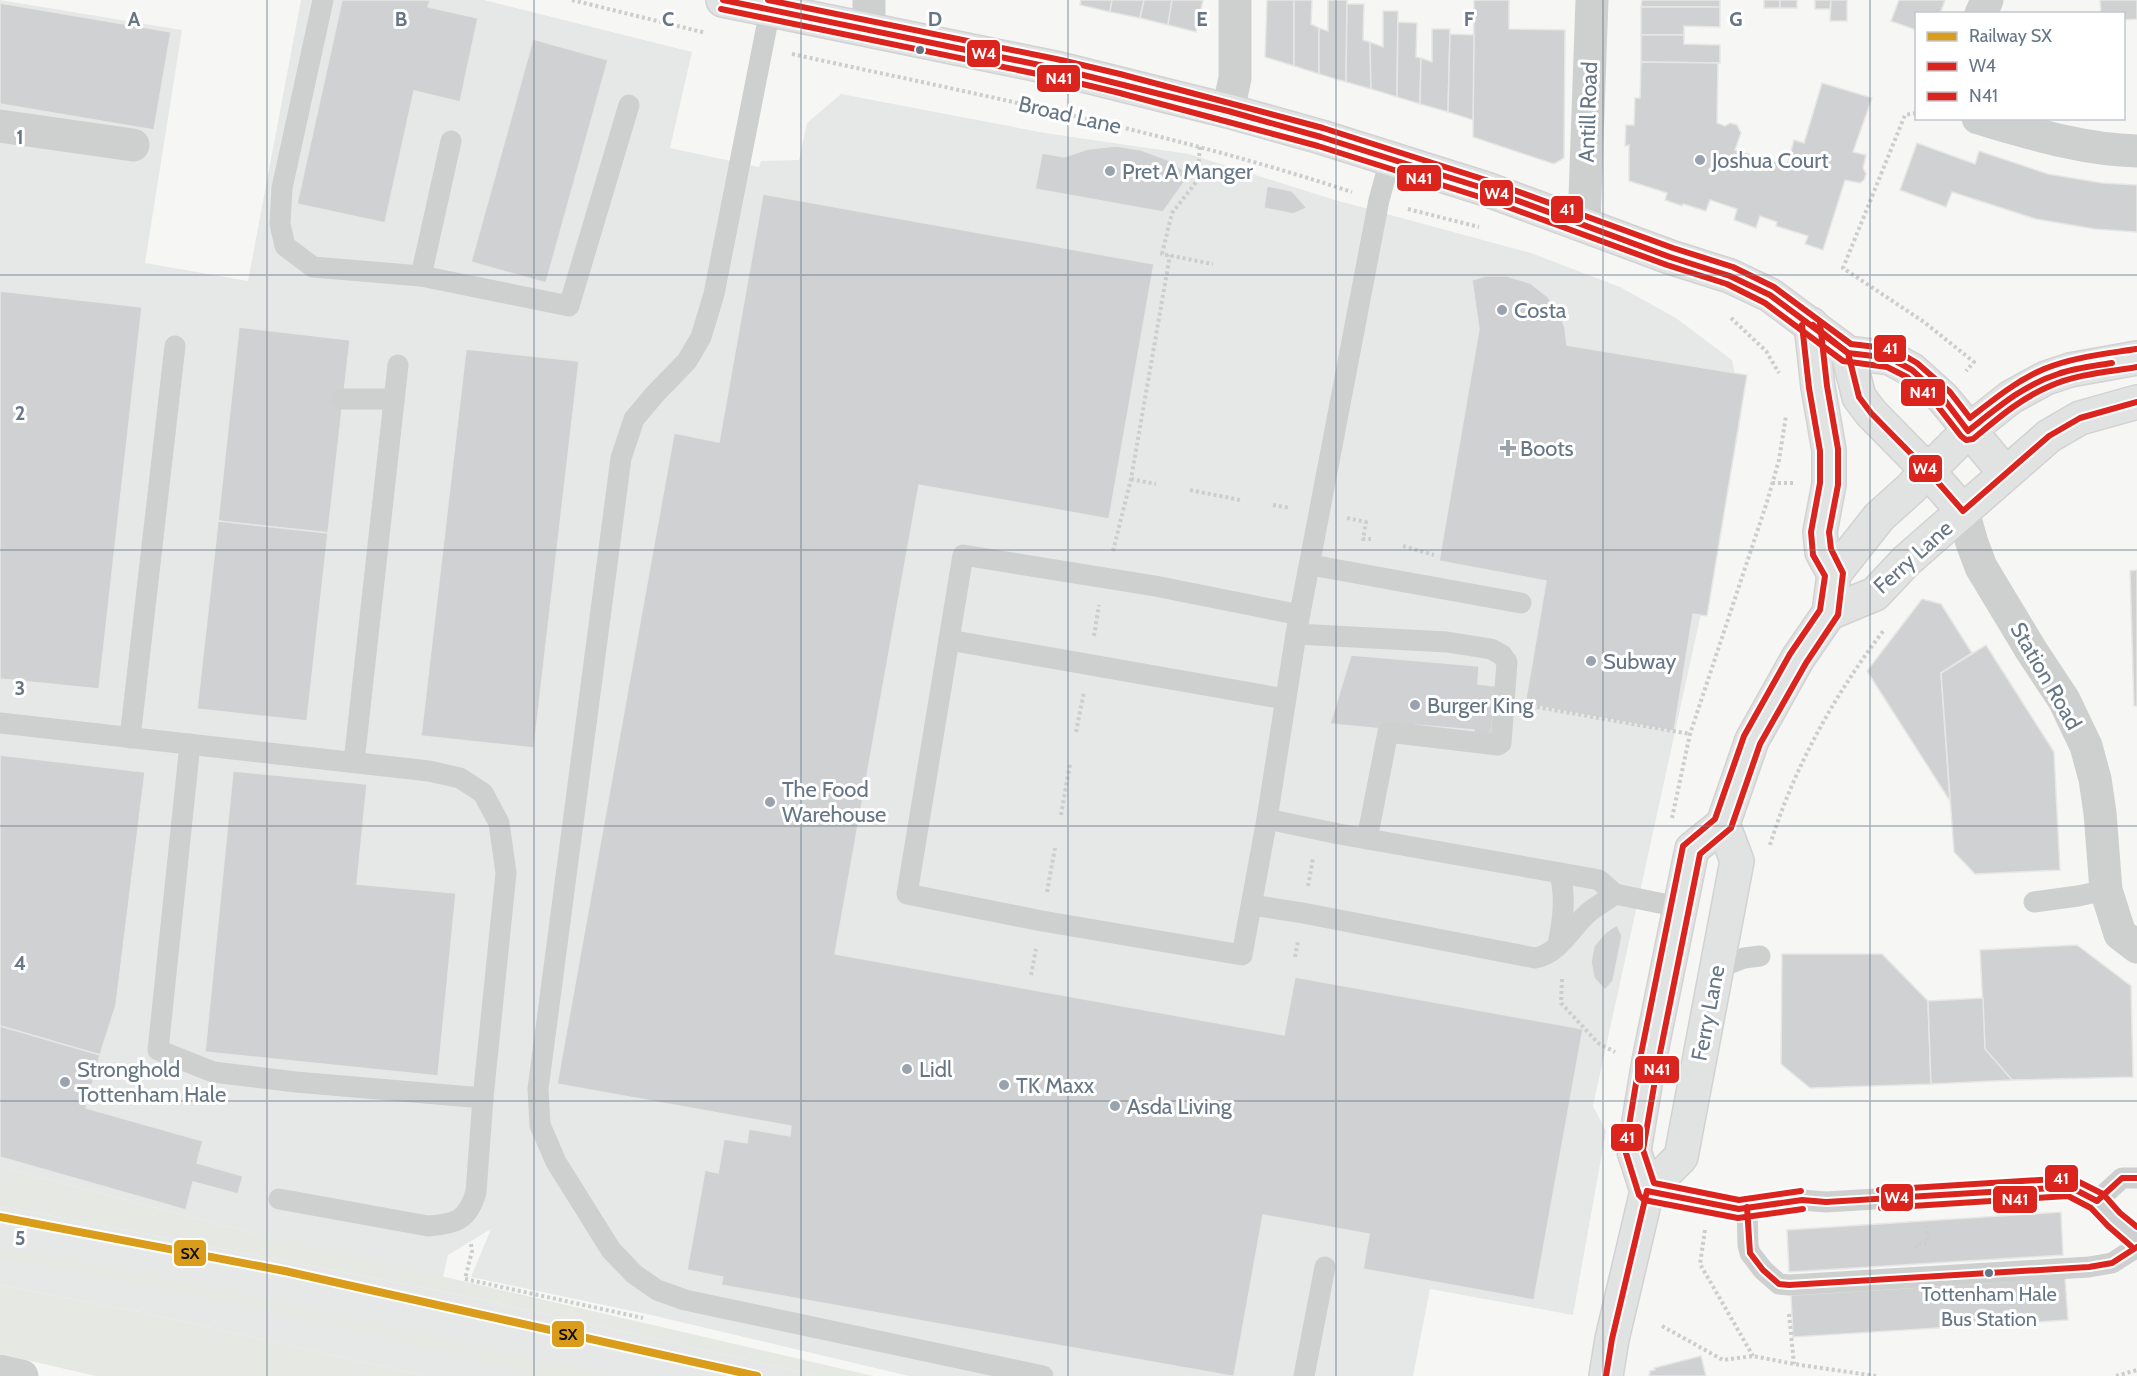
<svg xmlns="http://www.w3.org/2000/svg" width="2137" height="1376" font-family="Cabin,sans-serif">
	<rect width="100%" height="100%" fill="#f6f6f5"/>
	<g fill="#e6e8e8">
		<path d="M0,0L182,30L145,263L248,281L301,0H484L692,52L670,148L759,167L761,161L799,160L807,123L841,94L1045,133L1189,154L1335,200L1531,253L1620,287L1676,318L1732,360L1742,411L1729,486L1593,1106L1606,1131L1573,1315L1430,1289L1413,1376H909L651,1315L471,1277L491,1229L448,1255L443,1277L233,1228L0,1167Z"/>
		<path d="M0,1206L456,1294L818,1376H426L140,1312L0,1285Z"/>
	</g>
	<g fill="#e6e9e3">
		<path d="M0,1167L233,1228L873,1376H818L456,1294L0,1206Z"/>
		<path d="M0,1247C205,1283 409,1330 612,1376H541L294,1317L180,1292L0,1258Z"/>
		<path d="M0,1285L140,1312L426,1376H96L0,1354Z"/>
	</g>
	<g fill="#d0d1d2" stroke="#e6e6e5" stroke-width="1.5">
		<path d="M342,0H430L428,7L478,18L460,102L414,91L385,223L297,204Z"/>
		<path d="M1081,0H1112L1110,12L1080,5Z"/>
		<path d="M1112,0H1144L1140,18L1110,12Z"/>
		<path d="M1144,0H1172L1168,25L1140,18Z"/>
		<path d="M1172,0H1203L1196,32L1168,25Z"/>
		<path d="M1267,0H1294V66L1265,57Z"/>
		<path d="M1294,0H1312L1311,24L1319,28V74L1294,66Z"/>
		<path d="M1328,0H1347L1346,82L1319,74V28L1328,31Z"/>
		<path d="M1474,0H1509V29L1565,30L1564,158L1554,164L1473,137Z"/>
		<path d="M1642,0H1720V7H1641Z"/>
		<rect x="1764" y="0" width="16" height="8"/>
		<rect x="1780" y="0" width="17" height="8"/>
		<path d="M1815,0H1831L1830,9H1815Z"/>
		<path d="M1831,0H1847V21H1830Z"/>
		<path d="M1899,0H1945L1940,14H1916V30L1891,21Z"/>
		<path d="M2100,0H2137V19L2124,20V14H2101Z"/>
		<path d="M0,3L171,32L154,130L0,104Z"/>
		<path d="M1347,4H1364L1363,40L1370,42L1371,89L1346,82Z"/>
		<path d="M1641,7H1720V27L1684,26V35H1641Z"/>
		<path d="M1383,11H1398L1397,97L1371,89L1370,42L1383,47Z"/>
		<path d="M1398,22L1417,23L1416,57L1421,58L1420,104L1397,97Z"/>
		<path d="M1432,29H1450L1448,112L1420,104L1421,58L1432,62Z"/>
		<path d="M1450,34L1474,35L1473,120L1448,112Z"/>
		<path d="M1641,35H1684V44L1720,45V63L1641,62Z"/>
		<path d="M533,39L608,60L546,283L471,262Z"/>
		<path d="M1641,62L1718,63L1717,123L1725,126L1730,123L1737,125L1741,133L1735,150L1787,165L1794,140L1804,143L1822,83L1872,98L1853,152L1866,155L1863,168L1866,174L1864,180L1860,183L1845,180L1823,250L1805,244L1808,236L1776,226L1777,222L1760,216L1756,228L1734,220L1737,209L1710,200L1706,211L1683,204L1682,206L1665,200L1667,193L1629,181V145L1625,146L1626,125H1634L1635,98H1640Z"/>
		<path d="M1917,143L1975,164L1979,151L2048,174L2102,183L2137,185V232L2095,229L2036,219L1952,192L1946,207L1900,190Z"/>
		<path d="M1116,146L1141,150L1168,160L1190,174L1163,212L1035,189L1042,153L1064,157L1088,149Z"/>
		<path d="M1267,186L1292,191L1307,208L1293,214L1264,208Z"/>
		<path d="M763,194L1154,264L1109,519L919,485L835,954L1284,1035L1295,977L1583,1029L1534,1300L1363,1269L1369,1234L1263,1215L1234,1376H1231L721,1285L723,1277L687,1270L705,1170L718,1173L724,1139L747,1143L749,1129L790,1136L791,1126L557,1084L674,433L719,442Z"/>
		<path d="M1486,276H1507L1530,283L1548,297L1559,312L1565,328L1567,345L1747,375L1707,616L1693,614L1674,731L1525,704L1546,581L1439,561L1479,329L1472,280Z"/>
		<path d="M0,291L142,307L99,689L0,679Z"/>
		<path d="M239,327L350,340L328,533L218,521Z"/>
		<path d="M466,349L579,361L534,748L421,736Z"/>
		<path d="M218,521L328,533L307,721L197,709Z"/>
		<path d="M2137,570V706H2134L2130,571Z"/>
		<path d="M1922,599L1941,604L1972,653L1941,673L1950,801L1867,671Z"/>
		<path d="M1986,645L2054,752L2060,870L1975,874L1954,852L1941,673Z"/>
		<path d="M1351,655L1479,666L1478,684L1496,686L1491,738L1474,737V730L1415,725L1414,732L1330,724Z"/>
		<path d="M0,755L145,772L116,1005L100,1055L0,1026Z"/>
		<path d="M233,771L367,784L357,884L456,893L438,1076L205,1052Z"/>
		<path d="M1617,925L1622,936L1613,981L1605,990L1594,978L1591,962L1594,946L1605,933Z"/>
		<path d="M2077,945L2131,986L2133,1077L2012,1080L1985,1049L1980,950Z"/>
		<path d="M1782,954H1882L1928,1001L1931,1084L1810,1088L1781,1064Z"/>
		<path d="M1983,998L1985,1049L2012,1080L1931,1084L1928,1001Z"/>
		<path d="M0,1026L100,1055L86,1108L203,1141L197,1163L243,1176L238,1194L193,1182L186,1210L0,1157Z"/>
		<path d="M2061,1212L2063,1255L1789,1272L1787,1230Z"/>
		<path d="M2065,1278L2068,1320L1793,1337L1791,1295Z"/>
		<path d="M1701,1356L1706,1376H1649L1650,1371L1655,1370L1654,1368Z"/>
	</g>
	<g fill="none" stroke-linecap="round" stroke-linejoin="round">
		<g stroke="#d2d2d3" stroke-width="36">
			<g id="primary">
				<path d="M723,0L1059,69L1228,111L1321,137L1486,189L1670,257L1730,276L1770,295L1848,353L1890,358L1912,370L1943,398L2005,473"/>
				<path d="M1811,324L1818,387L1829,450V484L1820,532L1822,552L1834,574"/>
				<path d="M1848,353L1859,397L1871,413L1928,471L1963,511"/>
				<path d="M1829,613L1875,594L1906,561L2049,436L2080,418L2137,402"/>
				<path d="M1647,1191L1681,1157L1737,861L1723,824"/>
				<path d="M1606,1376L1612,1339L1647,1191L1634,1151L1649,1061L1692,849L1723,824L1752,740L1798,658L1829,613L1834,574L1879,517L1910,489L1968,431L2011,397L2046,378L2070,370L2137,358"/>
			</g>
		</g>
		<g stroke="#cccdcd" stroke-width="4" stroke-dasharray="3 3" stroke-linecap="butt">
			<path d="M572,0L706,33"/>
			<path d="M792,54C980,95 1169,132 1352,192"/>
			<path d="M1916,113L1905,115L1843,268L1924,322L1974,362L1966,371"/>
			<path d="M1200,147L1197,181L1172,213L1162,254L1213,264"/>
			<path d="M1408,209L1479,227"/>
			<path d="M1731,318L1766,351L1779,373"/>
			<path d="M1131,479L1156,484"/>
			<path d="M1772,483H1793"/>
			<path d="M1190,490L1240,500"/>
			<path d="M1273,505L1290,508"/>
			<path d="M1347,518L1366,522L1363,539H1371"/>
			<path d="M1403,546L1434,555"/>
			<path d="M1113,551L1131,479L1170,255"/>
			<path d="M1094,636L1099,605"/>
			<path d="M1531,706L1690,734"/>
			<path d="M1076,732L1084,692"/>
			<path d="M1061,815L1070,764"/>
			<path d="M1672,818L1690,734L1767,502L1779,460L1786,416"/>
			<path d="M1770,845C1794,767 1835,694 1884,630"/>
			<path d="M1308,886L1313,858"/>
			<path d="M1047,892L1055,848"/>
			<path d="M1295,957L1298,941"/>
			<path d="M1031,975L1036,949"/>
			<path d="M1562,979L1561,1003L1598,1043L1615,1052"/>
			<path d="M1705,1230L1700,1264L1753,1356"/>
			<path d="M471,1244L472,1251L465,1279L643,1318"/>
			<path d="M1916,1248V1244L1927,1243L1926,1226"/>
			<path d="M1789,1314L1794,1364"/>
			<path d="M1662,1326L1723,1360L1753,1356L1794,1364L1876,1376"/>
			<path d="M2116,1376L2137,1370"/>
		</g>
		<g stroke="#ced0d0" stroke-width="21">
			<path d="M323,0L282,188L280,224L285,246L313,267L421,276L569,306L629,105"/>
			<path d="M770,10L714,294L701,337L687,361L655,394L634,419L621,458L538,1089L540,1125L556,1162L611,1250L634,1274L657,1290L685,1300L1043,1376"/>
			<path d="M421,276L451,141"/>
			<path d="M342,399H394"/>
			<path d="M1311,565L1521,603"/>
			<path d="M1300,615L1155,586L963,555L907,894L1042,921L1242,955L1267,819L1296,634L1379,200L1390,160"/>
			<path d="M1296,634L1447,642L1491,649L1502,655L1507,662L1501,743L1498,745L1388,732L1367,839"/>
			<path d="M949,640L1285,699"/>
			<path d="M0,723L429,771L460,778L483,793L499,823L506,873L483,1098L476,1192C468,1220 456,1224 428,1226L279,1199"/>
			<path d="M130,738L175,346"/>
			<path d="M190,744L158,1050L213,1072L296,1082L483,1098"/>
			<path d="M354,762L398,365"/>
			<path d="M1267,819L1339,834L1589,878L1599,880L1615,894L1679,907"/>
			<path d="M2034,902L2078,896L2106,890"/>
			<path d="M1252,905L1303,913L1535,958C1560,953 1570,929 1588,913C1596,906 1606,901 1615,894"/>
			<path d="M1558,945C1563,918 1566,900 1560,873"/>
			<path d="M1716,969L1744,958L1760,956"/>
			<path d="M1647,1191L1739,1209L1802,1200L1826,1202L2070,1187L2097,1201L2114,1220L2137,1239"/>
			<path d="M2097,1201L2122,1178H2137"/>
			<path d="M1747,1207L1748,1245L1750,1253L1763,1270L1779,1284L1789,1285L2089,1267L2112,1263L2137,1247"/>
			<path d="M1304,1376L1325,1267"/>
		</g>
		<g stroke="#ced0d0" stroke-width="33">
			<path d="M869,0V30"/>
			<path d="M1981,14L1987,0"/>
			<path d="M1228,111L1235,78V0"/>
			<path d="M1978,118C2030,133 2083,150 2137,151"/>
			<path d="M0,126L133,145"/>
			<path d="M1584,224L1592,0"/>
			<path d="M1963,511L1972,543L1981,567L2031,650L2064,700L2086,746L2095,779L2100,813L2106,890L2120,934L2137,947"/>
			<path d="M0,1371L22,1376"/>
		</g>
		<use href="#primary" stroke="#e1e2e2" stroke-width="33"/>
		<g stroke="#fff" stroke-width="10">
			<g id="bus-1">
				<path d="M723,0L1059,69L1228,111L1321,137L1486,189L1670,257L1730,276L1770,295L1848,353L1859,397L1871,413L1928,471L1963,511L2049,436L2080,418L2137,402"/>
				<path d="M1813,325L1848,353L1890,358L1912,370L1943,398L1968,431C1996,409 2023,385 2058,374C2075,368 2094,366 2112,363"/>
				<path d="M1647,1191L1739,1209L1802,1200L1826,1202L2070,1187L2097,1201L2122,1178H2137"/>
				<path d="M1747,1207L1750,1253L1763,1270L1779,1284L1789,1285L2089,1267L2112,1263L2137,1247"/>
				<path d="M1606,1376L1612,1339L1647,1191"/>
			</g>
		</g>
		<g stroke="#fff" stroke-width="10">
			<g id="bus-2">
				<path d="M721,9L1057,78L1116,92L1318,146L1483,198L1667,265L1727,284L1765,303L1843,361L1887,367L1907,377L1936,404L1961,436L1966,440L1973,439C1997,419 2021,398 2050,386C2077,374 2108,372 2137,367"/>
				<path d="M1801,1191L1739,1200L1654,1183L1643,1150L1658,1063L1700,854L1731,828L1760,744L1806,663L1838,615L1843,573L1831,549L1829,532L1838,485V449L1827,386L1820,323"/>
				<path d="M1881,1208L2068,1196L2091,1208L2108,1226L2131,1246"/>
			</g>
		</g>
		<g stroke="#fff" stroke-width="10">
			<g id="bus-3">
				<path d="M768,0L1061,60L1120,74L1323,128L1489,181L1673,248L1733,267L1774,287L1851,344L1893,349L1917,363L1950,392L1970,418C1993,400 2016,381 2044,369C2073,357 2105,354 2136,349"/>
				<path d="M1802,325L1809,388L1820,451V483L1811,532L1813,555L1825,576L1820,610L1790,654L1744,736L1715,819L1683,846L1640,1059L1625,1150L1639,1195L1644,1200L1738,1218L1803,1209"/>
				<path d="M1879,1190L2071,1178L2103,1194L2120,1213L2137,1227"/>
			</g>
		</g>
		<use href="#bus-1" stroke="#dc241f" stroke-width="6"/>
		<use href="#bus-2" stroke="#dc241f" stroke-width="6"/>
		<use href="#bus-3" stroke="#dc241f" stroke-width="6"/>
		<g stroke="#fff" stroke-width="12">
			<path id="rail-1" d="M0,1217L285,1271L757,1376"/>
		</g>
		<use href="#rail-1" stroke="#da9c1b" stroke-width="8"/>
	</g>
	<path fill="none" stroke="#667686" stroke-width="1.5" stroke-opacity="0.55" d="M267,0V1376M534,0V1376M801,0V1376M1068,0V1376M1336,0V1376M1603,0V1376M1870,0V1376M0,275H2137M0,550H2137M0,826H2137M0,1101H2137"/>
	<g fill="#667686" stroke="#fff" stroke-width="2">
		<circle cx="920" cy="50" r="5"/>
		<circle cx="1989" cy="1273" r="5"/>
	</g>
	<g fill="#98a3ad" stroke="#fff" stroke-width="2">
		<circle cx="1700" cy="160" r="6"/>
		<circle cx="1110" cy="171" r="6"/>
		<circle cx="1502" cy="310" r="6"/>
		<path d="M1505 439h6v6h6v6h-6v6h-6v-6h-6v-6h6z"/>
		<circle cx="1591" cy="661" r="6"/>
		<circle cx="1415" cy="705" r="6"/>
		<circle cx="770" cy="802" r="6"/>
		<circle cx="907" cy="1069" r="6"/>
		<circle cx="65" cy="1082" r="6"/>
		<circle cx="1004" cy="1085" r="6"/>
		<circle cx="1115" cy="1106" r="6"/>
	</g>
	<g text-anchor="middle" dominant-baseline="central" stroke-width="6" stroke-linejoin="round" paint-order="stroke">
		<g font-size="20" fill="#667686" stroke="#fff">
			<text x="1989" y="1294">Tottenham Hale<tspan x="1989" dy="25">Bus Station</tspan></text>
		</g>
		<g font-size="22" fill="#667686" stroke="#fff">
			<text transform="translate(1588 112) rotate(-88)">Antill Road</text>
			<text transform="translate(1070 115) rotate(13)">Broad Lane</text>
			<text transform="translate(1913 557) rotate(-42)">Ferry Lane</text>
			<text transform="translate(2046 676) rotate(60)">Station Road</text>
			<text transform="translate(1708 1013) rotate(-79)">Ferry Lane</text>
		</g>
		<g font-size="22" fill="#667686" stroke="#fff" text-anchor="start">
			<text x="1712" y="160">Joshua Court</text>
			<text x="1122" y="171">Pret A Manger</text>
			<text x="1514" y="310">Costa</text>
			<text x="1520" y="448">Boots</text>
			<text x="1603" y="661">Subway</text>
			<text x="1427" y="705">Burger King</text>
			<text x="782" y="789">The Food<tspan x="782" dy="25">Warehouse</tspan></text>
			<text x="77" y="1069">Stronghold<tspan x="77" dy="25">Tottenham Hale</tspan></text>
			<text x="919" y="1069">Lidl</text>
			<text x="1016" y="1085">TK Maxx</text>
			<text x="1127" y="1106">Asda Living</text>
		</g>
	</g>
	<g font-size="20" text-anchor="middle" font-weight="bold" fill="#667686" stroke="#fff" stroke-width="6" stroke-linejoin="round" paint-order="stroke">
		<text x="134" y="26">A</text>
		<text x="401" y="26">B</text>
		<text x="668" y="26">C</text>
		<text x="935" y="26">D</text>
		<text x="1202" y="26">E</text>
		<text x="1469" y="26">F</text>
		<text x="1736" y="26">G</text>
		<text x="20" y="144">1</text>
		<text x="20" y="420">2</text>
		<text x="20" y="695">3</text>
		<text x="20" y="970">4</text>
		<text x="20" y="1245">5</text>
	</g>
	<g stroke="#fff" stroke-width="2">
		<rect x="966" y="39" width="35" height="29" rx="6" fill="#dc241f"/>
		<rect x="1036" y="64" width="45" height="29" rx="6" fill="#dc241f"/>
		<rect x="1396" y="164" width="46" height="28" rx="6" fill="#dc241f"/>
		<rect x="1479" y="179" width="35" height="28" rx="6" fill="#dc241f"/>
		<rect x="1550" y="195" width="34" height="29" rx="6" fill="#dc241f"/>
		<rect x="1873" y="334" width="34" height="29" rx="6" fill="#dc241f"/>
		<rect x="1900" y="378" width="46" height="29" rx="6" fill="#dc241f"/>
		<rect x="1908" y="454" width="35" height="29" rx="6" fill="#dc241f"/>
		<rect x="1634" y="1055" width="46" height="29" rx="6" fill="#dc241f"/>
		<rect x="1610" y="1123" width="34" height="29" rx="6" fill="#dc241f"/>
		<rect x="2044" y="1164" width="35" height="29" rx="6" fill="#dc241f"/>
		<rect x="1880" y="1183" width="34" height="29" rx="6" fill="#dc241f"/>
		<rect x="1992" y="1185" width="46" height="29" rx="6" fill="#dc241f"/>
		<rect x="173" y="1239" width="34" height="28" rx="6" fill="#da9c1b"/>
		<rect x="551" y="1320" width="34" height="28" rx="6" fill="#da9c1b"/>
	</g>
	<g font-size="16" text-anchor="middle" font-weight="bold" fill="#fff">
		<text x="984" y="59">W4</text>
		<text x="1059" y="84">N41</text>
		<text x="1419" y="184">N41</text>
		<text x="1497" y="199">W4</text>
		<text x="1567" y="215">41</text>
		<text x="1890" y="354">41</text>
		<text x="1923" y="398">N41</text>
		<text x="1925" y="474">W4</text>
		<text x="1657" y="1075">N41</text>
		<text x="1627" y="1143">41</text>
		<text x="2061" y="1184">41</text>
		<text x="1897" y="1203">W4</text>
		<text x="2015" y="1205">N41</text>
	</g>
	<g font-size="16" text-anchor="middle" font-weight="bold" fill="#111">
		<text x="190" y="1259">SX</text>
		<text x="568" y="1340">SX</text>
	</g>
	<rect x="1915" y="12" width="210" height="108" fill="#ffffff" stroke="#c2c8cf" stroke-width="1.5"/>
	<rect x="1927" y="32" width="30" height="9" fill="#da9c1b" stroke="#c2c8cf" stroke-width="1.5"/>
	<text x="1969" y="42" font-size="18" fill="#667686">Railway SX</text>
	<rect x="1927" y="62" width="30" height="9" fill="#dc241f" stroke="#c2c8cf" stroke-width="1.5"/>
	<text x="1969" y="72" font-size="18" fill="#667686">W4</text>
	<rect x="1927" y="92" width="30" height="9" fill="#dc241f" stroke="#c2c8cf" stroke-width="1.5"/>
	<text x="1969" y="102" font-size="18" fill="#667686">N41</text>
</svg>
